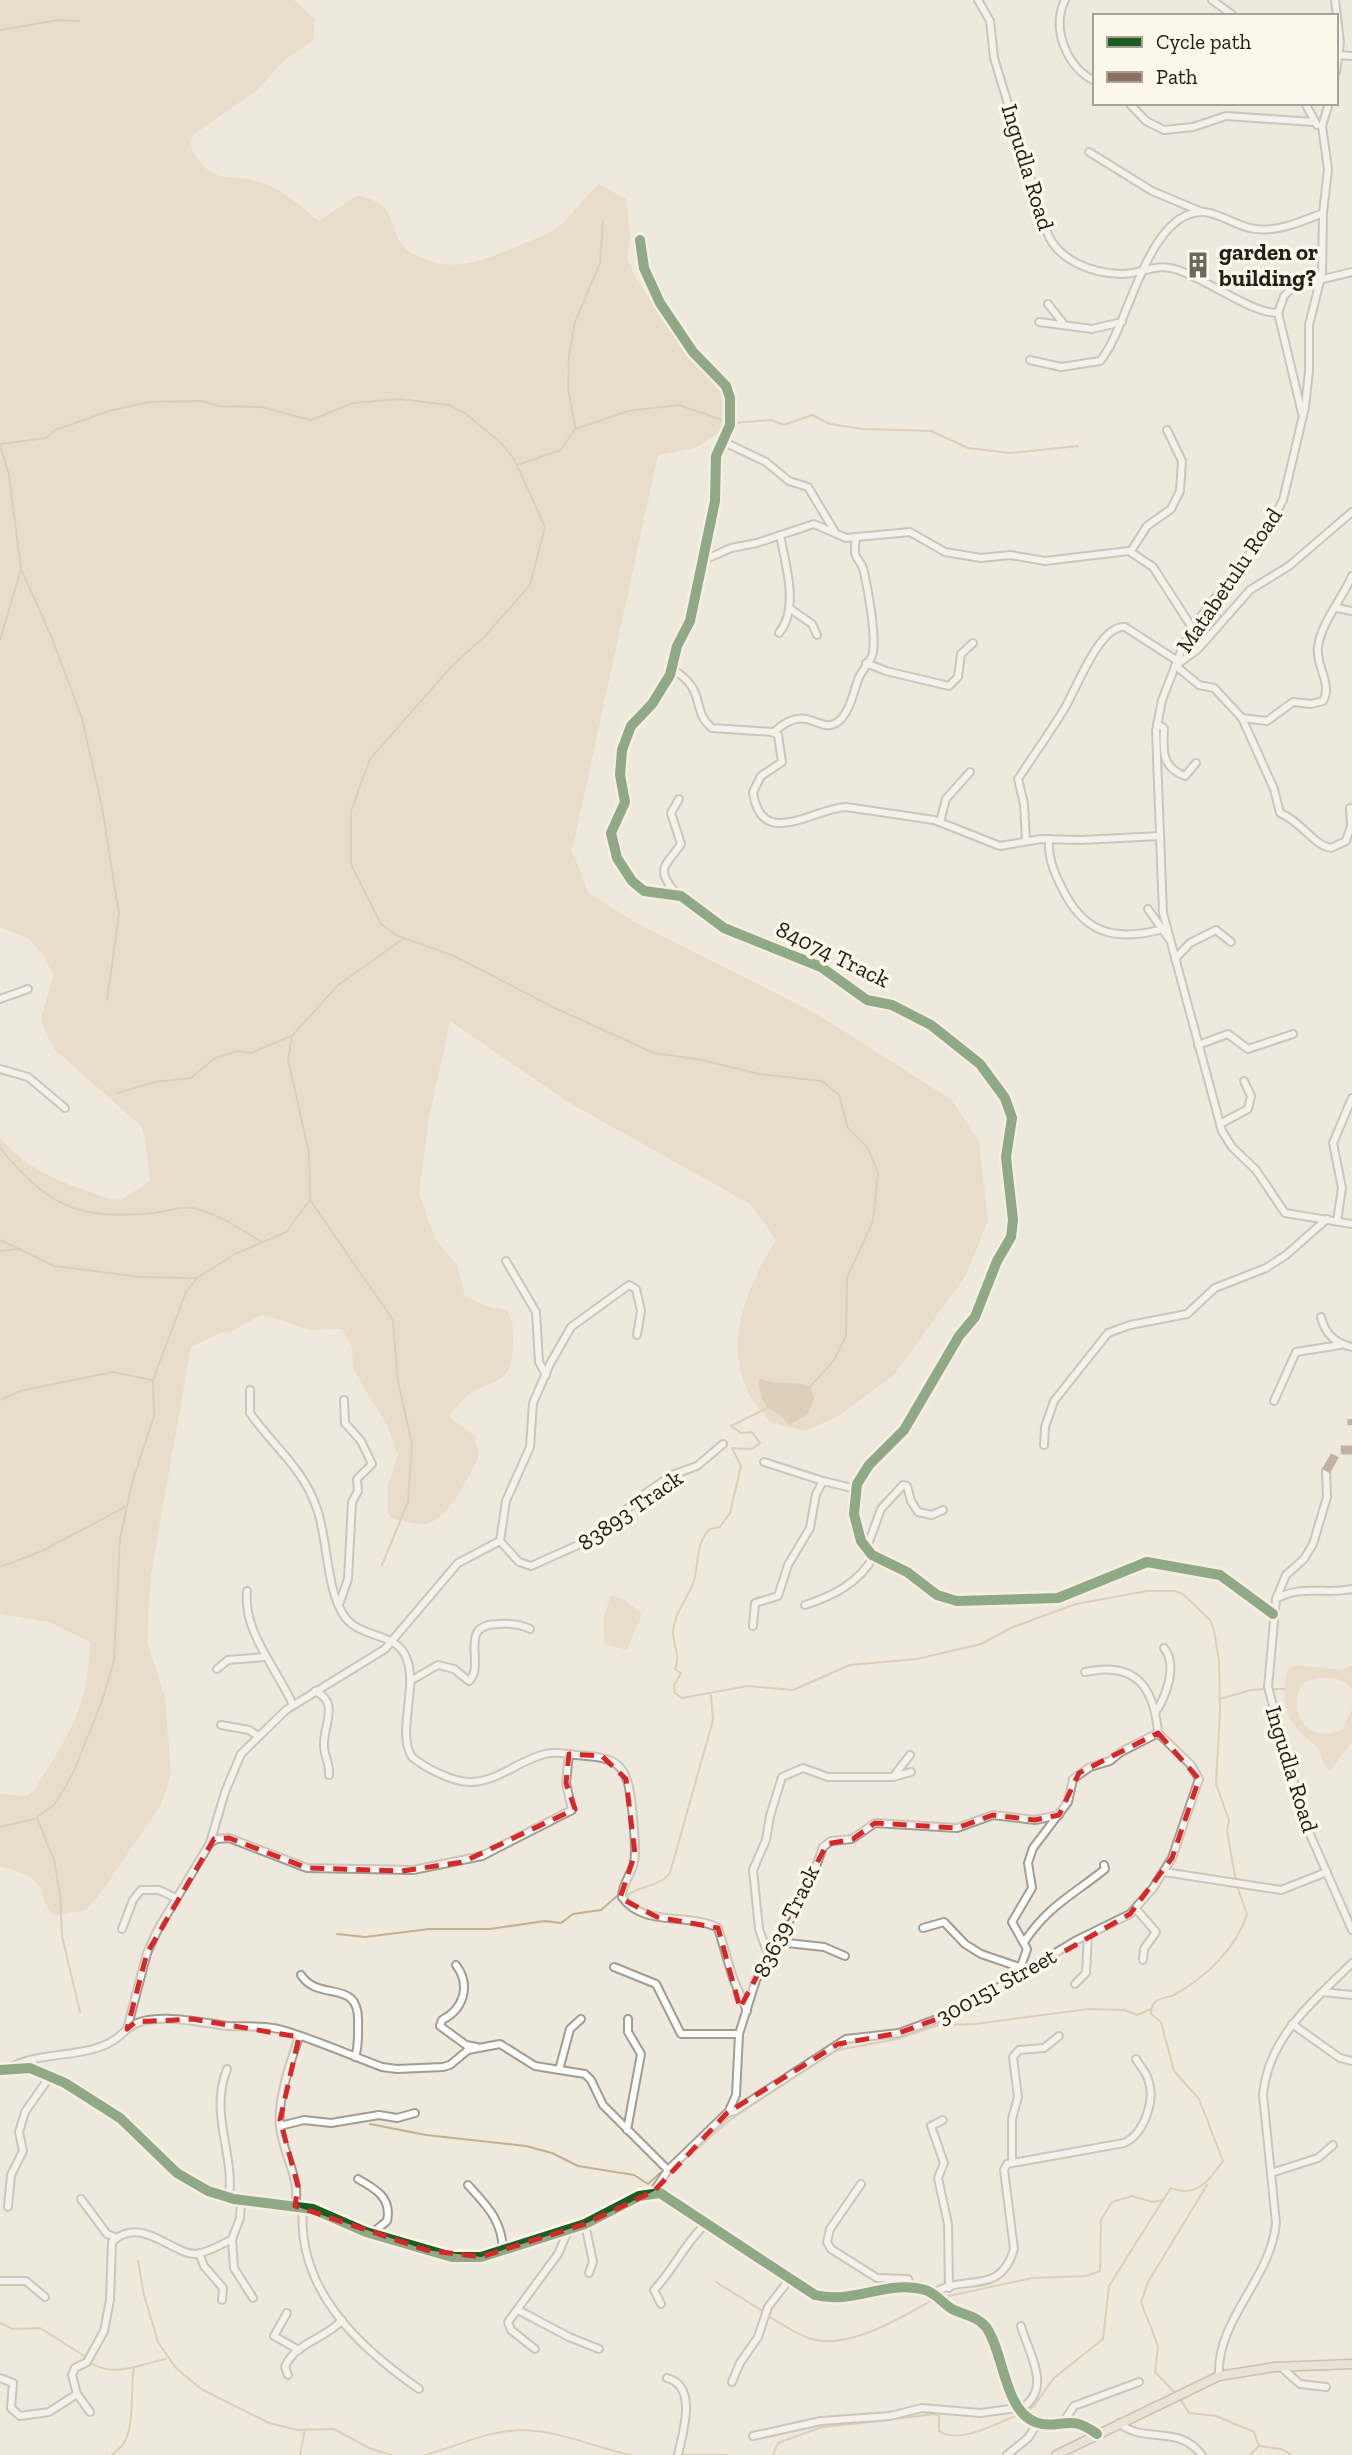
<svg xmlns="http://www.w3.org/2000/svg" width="1352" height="2455" font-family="'Zilla Slab',serif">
	<rect width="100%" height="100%" fill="#eee8dd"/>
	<g fill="#e0d1b6">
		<path d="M0,0H294L315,20L313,41L287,58L256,91L193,135L189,144C215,194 229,167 270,186C288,194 304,209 319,221L356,196C396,201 386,222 404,247C409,253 415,256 422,258C457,273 487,259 520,245C534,239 552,234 563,223C576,211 585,195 599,184L626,199L630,236L627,257L636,279L648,296L688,334L711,362L730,398V425L696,448L658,455L572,851L589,893L633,921L817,1014L952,1100L979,1142L988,1221L966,1275L894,1375L837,1417L805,1431L771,1423C763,1414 753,1403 748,1392C723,1339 748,1287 776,1240L750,1204L568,1102L450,1021L429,1118L419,1193L435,1239L457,1265L465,1296L485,1306L507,1310C513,1321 514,1329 513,1342C512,1381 502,1377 472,1392C462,1398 456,1408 449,1417L475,1436L479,1457C469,1475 448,1523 424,1524C414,1524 401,1520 391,1518L387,1509L388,1486L398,1455L387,1425L353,1369L352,1348L342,1329L309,1330L269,1316H259L231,1332L220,1333L191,1347L151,1574L147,1641L165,1698L171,1775L161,1805L100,1894L86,1910L54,1916C46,1908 45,1902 42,1892C36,1874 15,1871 0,1866V1794L27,1796L35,1789C70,1732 87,1712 90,1642L49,1622L0,1614V1138C33,1175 65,1183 110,1199L121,1200L150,1181L145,1137L140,1125L54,1049L44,1030L41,1019L53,975L44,955L28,938L0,927Z"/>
		<path d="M611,1595L625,1600L642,1614L627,1650L605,1644L603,1620Z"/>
		<path d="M1295,1665L1342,1670L1352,1665V1689C1339,1674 1319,1675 1302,1684C1285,1714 1312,1746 1343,1729L1352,1709V1742L1330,1771C1322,1765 1323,1755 1317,1747C1311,1740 1302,1736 1297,1728C1283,1712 1282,1689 1288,1670Z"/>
	</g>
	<path fill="#c3b18e" d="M761,1379C776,1386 794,1380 810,1386L814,1398L808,1414L789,1425C772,1402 764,1418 758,1381Z"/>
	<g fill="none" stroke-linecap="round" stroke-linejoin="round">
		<g stroke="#c3b18e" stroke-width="2">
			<path d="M0,30L58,20L79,21"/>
			<path d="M734,423L771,420L784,425L812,415L830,424L863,429L931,431L968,448L1010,453L1078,446"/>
			<path d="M575,427L568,389L569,356L575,322L600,263L603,221"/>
			<path d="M0,444L46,438L55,430L109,411L148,402L203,401L219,406L261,407L311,420L353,403L400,399L449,405L465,413L502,444L514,459L545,527L530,585L485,636L452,666L370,759L351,811V865L381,924L396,935L454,956L557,1009L654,1053L697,1059L760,1074L822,1081L839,1095L848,1128L868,1148L878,1173L873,1221L847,1278L846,1336L834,1360L809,1388"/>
			<path d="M0,445L9,475L21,569L0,640"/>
			<path d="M517,465L561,450L575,429L628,411L679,405L728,422"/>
			<path d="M21,569L52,638L82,718L102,807L119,914L107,1000"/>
			<path d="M117,1093L155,1082L191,1078L215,1058L237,1051L251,1053L291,1036"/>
			<path d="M0,1148C49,1207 77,1220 154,1213C169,1211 182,1205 197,1209C220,1215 240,1229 260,1241"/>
			<path d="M310,1200L393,1320L398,1382L412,1443L408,1502L382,1565"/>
			<path d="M0,1240L54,1266L141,1277L196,1278"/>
			<path d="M0,1251L20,1249"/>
			<path d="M0,1400L20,1391L113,1372L152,1380"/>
			<path d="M767,1408L731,1426L741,1433L752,1432L760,1443L752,1449L732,1448L741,1466L730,1513L720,1527L710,1529C694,1544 700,1568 692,1586C685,1602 674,1614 673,1632C673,1646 681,1654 675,1669L681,1673L674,1685L675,1693L682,1698L748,1686L793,1690L850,1665L917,1659L981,1644L1013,1627L1076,1604L1147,1591H1175L1183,1594L1210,1620L1214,1630L1219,1661L1220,1710L1216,1784L1229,1820L1227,1831L1236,1881"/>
			<path d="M0,1567L42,1551L125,1507"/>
			<path d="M1272,1689H1284"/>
			<path d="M1219,1699L1251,1690L1265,1689"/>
			<path d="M37,1818L54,1860L60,1894L62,1936L80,2012"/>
			<path d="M0,1827L34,1819L55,1804L73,1773L102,1701L114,1661L120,1539L132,1483L154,1416L153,1380L186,1292L197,1278L235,1254L286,1232L310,1200L309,1153L288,1060L292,1036L338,985L403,939"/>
			<path d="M626,1896C641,1885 658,1888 670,1873L713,1720L711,1695"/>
			<path d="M337,1934L365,1937L429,1929H490L545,1921L561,1923L573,1914L601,1910L617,1896"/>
			<path d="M826,2055L838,2050L897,2039L939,2025L975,2024L1089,2009L1124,2010L1137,2015L1151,2009"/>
			<path d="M370,2124L426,2135L526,2146L552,2153L578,2166L634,2175L648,2184L660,2173"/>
			<path d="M674,2169L730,2120L786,2081"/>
			<path d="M138,2261L144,2295L158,2342L176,2368L201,2389L269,2423L298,2430L334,2429L369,2448L391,2455"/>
			<path d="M716,2282L761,2310"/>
			<path d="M944,2297L1032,2278L1086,2276L1100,2271L1101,2220L1112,2202L1132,2196L1153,2202L1163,2200L1171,2188C1196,2198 1209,2181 1223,2161L1199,2099L1174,2071L1161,2022L1151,2014C1151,2008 1152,2003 1158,2000C1163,1997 1169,1998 1174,1995C1205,1978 1237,1948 1247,1914L1237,1886"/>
			<path d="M768,2316C782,2324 797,2335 812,2339C849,2350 902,2317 934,2299"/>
			<path d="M0,2323L13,2329L40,2328L86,2357"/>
			<path d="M91,2363C115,2378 140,2364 166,2359"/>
			<path d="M1176,2394L1155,2372L1158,2346L1141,2302L1148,2282L1207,2185"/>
			<path d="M1180,2398L1189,2413L1216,2416L1254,2432L1259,2446L1282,2449L1291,2455"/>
			<path d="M1025,2412L1034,2406L1054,2378L1103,2339L1109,2286L1163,2200"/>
			<path d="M885,2420L934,2414L939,2416V2431C959,2445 997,2423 1018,2415"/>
			<path d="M112,2455C116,2451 121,2448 124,2443C135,2425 130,2388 134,2367"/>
			<path d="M300,2455L305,2429"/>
			<path d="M425,2455C453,2448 479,2434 509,2431C550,2426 592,2447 631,2455"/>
			<path d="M681,2455H727"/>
			<path d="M773,2455L778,2443L822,2427L881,2421"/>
			<path d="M1250,2455L1259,2446"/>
		</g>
		<g stroke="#a19d94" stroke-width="10">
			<g id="minor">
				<path d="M978,0L990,21L994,58L1047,232C1057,260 1093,274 1122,274C1141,274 1155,263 1175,269C1207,279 1250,313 1278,313L1284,296L1294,286L1352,272"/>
				<path d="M1065,0C1051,29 1067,68 1095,81"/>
				<path d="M1212,0L1234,16"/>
				<path d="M1335,0L1340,42L1336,72"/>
				<path d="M1338,55L1352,56"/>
				<path d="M1129,103L1146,121L1164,130L1193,127L1226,116L1314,122"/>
				<path d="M1305,103L1317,125"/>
				<path d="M1329,103L1322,126L1328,169L1323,213L1322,273L1309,325V371L1305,407L1283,500L1265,534L1198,620L1183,646L1162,700L1156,731L1163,913L1222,1131L1232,1147L1256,1170L1285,1213L1352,1224"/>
				<path d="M1089,152L1152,191L1202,212"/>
				<path d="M640,240L644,268L660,303L693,352L726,386L730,398V425L716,456L715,501L690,621L677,646L670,675L652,704L631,726L622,750L620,775L625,802L611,833L617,858L632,881L644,891L681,896L724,928L821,967L867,1000L892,1005L931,1025L980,1064L1005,1098L1012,1118L1006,1157L1013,1220L1011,1237L997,1261L975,1317L959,1336L904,1430L869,1465L857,1484L854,1514L861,1541L872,1555L907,1572L937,1595L957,1601L1058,1598L1147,1562L1220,1575L1273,1614"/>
				<path d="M1048,304L1063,323"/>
				<path d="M1278,313L1302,413"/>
				<path d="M1039,322L1092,329L1122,322"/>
				<path d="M1030,360L1061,367L1100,361C1129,328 1147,209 1204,212C1219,213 1235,225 1250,228C1273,234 1301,222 1323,213"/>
				<path d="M724,442L766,462L789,481L808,487L835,532"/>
				<path d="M1131,551L1147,526L1171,509L1180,491L1182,461L1167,430"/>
				<path d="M704,560L731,548L757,543L814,524L846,538L910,532L945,552L981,558L1010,555L1045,561L1129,551L1153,567L1193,629"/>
				<path d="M789,608L812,624L817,635"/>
				<path d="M1337,608L1352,611"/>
				<path d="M779,633C800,607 785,564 780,535"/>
				<path d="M866,663L886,671L949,686L958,677L961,654L973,643"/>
				<path d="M1175,666L1198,649L1250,590L1289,566L1352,512"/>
				<path d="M1176,666L1199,685L1214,688L1242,718L1274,789L1280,813C1301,821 1313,845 1331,848L1346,841L1351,826L1350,808"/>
				<path d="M672,669C708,690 690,710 712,728L772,732L778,735L782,762L761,776L753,792C761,851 814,808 846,807L934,820L1000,846L1041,839L1081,840L1160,836"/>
				<path d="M1242,718L1267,721L1293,702L1311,704L1323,701C1333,684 1315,665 1318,647C1321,623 1342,599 1352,576"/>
				<path d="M1157,724L1164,728C1163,750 1161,767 1185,776L1196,763"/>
				<path d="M774,732C809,699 821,740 841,719C851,708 853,693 858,680C861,670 872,662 873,652C876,633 868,590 864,572C860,554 852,565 856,537"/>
				<path d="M940,822L946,799L970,772"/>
				<path d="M1049,839C1048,857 1053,870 1061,886C1082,931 1111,942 1159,930"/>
				<path d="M1026,840L1024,804L1018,779C1033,756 1049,734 1063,711C1075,693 1099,624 1125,627L1176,660"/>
				<path d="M676,893C654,868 666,866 681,844L671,813L679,799"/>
				<path d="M1148,909L1169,939"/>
				<path d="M1175,959L1190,943L1216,930L1231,942"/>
				<path d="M0,999L28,989"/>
				<path d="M1198,1045L1228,1034L1248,1049L1293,1034"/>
				<path d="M0,1069L28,1077L65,1108"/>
				<path d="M1220,1124L1248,1109L1251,1096L1244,1081"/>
				<path d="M1337,1221L1342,1188L1333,1143L1352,1098"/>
				<path d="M506,1261L536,1312L539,1362L546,1375"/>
				<path d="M1321,1317C1325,1334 1335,1343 1352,1347"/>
				<path d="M250,1390V1413C273,1446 304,1469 317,1509C328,1540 326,1591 345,1617C361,1639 396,1632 406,1657C419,1687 396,1732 412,1757C425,1768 453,1782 470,1782C498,1782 519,1760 545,1754C556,1751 566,1754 576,1755C605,1758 625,1756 630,1793C632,1806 637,1850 634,1862C632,1874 622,1883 622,1897C644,1928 688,1912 718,1928L733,1978L747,2011"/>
				<path d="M1274,1401L1296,1352L1340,1345"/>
				<path d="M1044,1445L1045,1427L1054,1401L1108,1333L1130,1325L1187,1314L1215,1288L1266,1268L1286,1255L1327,1219"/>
				<path d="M764,1462L823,1481"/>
				<path d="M1326,1471L1327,1497L1313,1544L1304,1559L1286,1575L1276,1599L1268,1687L1305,1823L1352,1930"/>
				<path d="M500,1541L519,1562L531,1566L598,1536L640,1497L672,1475L697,1466L723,1444"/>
				<path d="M866,1550L881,1509L903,1485L907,1486L911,1501L918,1512L932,1515L943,1510"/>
				<path d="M247,1591C243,1633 277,1668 293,1705"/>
				<path d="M1276,1599C1302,1584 1325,1595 1352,1589"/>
				<path d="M340,1602L348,1579L352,1502L358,1491L357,1479L372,1464L361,1441L345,1423L344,1400"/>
				<path d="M805,1605C833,1596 859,1583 874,1556"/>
				<path d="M753,1626L755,1603L778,1596L788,1565L810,1528L816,1494L823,1481L856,1489"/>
				<path d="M217,1669L228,1660L265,1657"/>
				<path d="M1085,1672C1134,1661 1154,1685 1158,1733"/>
				<path d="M410,1681L438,1665L454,1669L469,1681C486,1665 457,1625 497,1624C509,1623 520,1624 530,1629"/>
				<path d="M315,1691C341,1703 322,1727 324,1747C325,1758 330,1764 329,1775"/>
				<path d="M1155,1713C1166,1697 1178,1665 1164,1648"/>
				<path d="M221,1725L249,1730L258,1736"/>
				<path d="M893,1777L911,1772"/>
				<path d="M210,1843L217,1839L229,1838L307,1868L413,1870L482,1856L572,1810L566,1783L569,1754"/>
				<path d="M1164,1872L1281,1890L1327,1872"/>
				<path d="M1136,1909L1156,1932L1144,1949L1143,1960"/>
				<path d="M923,1928L944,1922L965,1944L981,1954L1019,1967"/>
				<path d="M122,1929L133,1900L141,1890H159L176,1898"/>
				<path d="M778,1942L824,1947L845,1956"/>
				<path d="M1024,1942C1049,1905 1073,1895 1105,1869L1104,1865"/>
				<path d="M769,1957L759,1929L753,1870L766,1840L770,1816L782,1777L803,1768L828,1777H893L910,1755"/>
				<path d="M456,1965C471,1985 464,2009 442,2020L440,2026L466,2045L477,2047"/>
				<path d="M614,1967L656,1984L681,2034H739"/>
				<path d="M301,1975C319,2003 360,1977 358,2023C358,2034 359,2046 355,2057"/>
				<path d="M1018,1975L1027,1949L1012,1922L1032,1888L1028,1863L1033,1848L1068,1802L1073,1779L1090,1767L1110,1761L1121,1752L1158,1733"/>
				<path d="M1075,1984L1086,1973L1088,1935"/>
				<path d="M1323,1992L1352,1995"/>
				<path d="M1292,2024L1340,2058L1352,2061"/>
				<path d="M129,2028C149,2010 203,2023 228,2026C247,2027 267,2025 286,2031C318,2041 350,2055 382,2067L397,2069L443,2067L450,2065L468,2050L500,2044L535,2066L585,2074L591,2080L603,2105L668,2170"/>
				<path d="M13,2066C50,2048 98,2062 127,2029L147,1953L158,1929L210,1843L225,1792L241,1754L286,1710L385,1649L458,1563L500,1541L506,1501L530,1447L533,1403L550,1364L571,1327L629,1285L636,1289L641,1311L637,1335"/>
				<path d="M227,2069C209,2115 235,2153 229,2198"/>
				<path d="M0,2070L30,2068L65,2083L120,2118L177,2173L208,2191L234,2199L313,2209L366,2232L452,2257H481L585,2224L639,2196L660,2193L815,2295C853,2305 889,2279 925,2290C936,2293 942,2303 952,2309C964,2315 977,2316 986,2327C1004,2352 1004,2410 1035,2422C1060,2431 1068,2412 1097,2434"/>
				<path d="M559,2070L570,2029L581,2019"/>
				<path d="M728,2113L736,2095L739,2034L756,1980L809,1886L823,1847L831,1841L852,1839L875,1823L957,1828L993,1815L1035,1820L1059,1815"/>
				<path d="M943,2120L931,2126L944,2163L938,2178L948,2224L949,2288"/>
				<path d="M280,2126L304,2120L331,2123L379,2115L397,2118L415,2113"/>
				<path d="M627,2130L641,2054L628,2032V2019"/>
				<path d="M1012,2162V2119L1018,2097L1013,2057L1019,2050L1044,2048L1059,2036"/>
				<path d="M1271,2173L1318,2158L1333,2145"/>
				<path d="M358,2179C376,2189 392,2198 387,2221L371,2234"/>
				<path d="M861,2184L830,2229L827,2242L831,2249L877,2278L908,2279L912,2288"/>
				<path d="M468,2185C487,2206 502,2220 503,2250"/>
				<path d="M654,2191L668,2170L727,2113L735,2111L846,2039L899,2033L961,2010L1075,1941L1130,1914L1153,1888L1172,1858L1199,1779L1191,1765L1158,1733"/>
				<path d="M81,2199L107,2234L117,2238"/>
				<path d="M295,2206C301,2178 283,2155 280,2127C277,2100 290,2063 299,2037"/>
				<path d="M8,2207L11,2175L23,2151L19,2132L25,2112L51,2075"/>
				<path d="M303,2207C296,2288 357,2346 419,2389"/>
				<path d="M585,2224L593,2262L589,2273"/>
				<path d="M232,2239L234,2268L253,2298"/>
				<path d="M199,2253L204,2266L223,2288L222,2300"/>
				<path d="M0,2281H26L45,2297"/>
				<path d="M933,2294C963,2272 1000,2298 1014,2249L1004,2170L1007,2164L1124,2143C1144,2134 1156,2100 1148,2079C1146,2072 1140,2066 1136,2059"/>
				<path d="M661,2304L654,2290C675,2268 685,2242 708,2222"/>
				<path d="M518,2310L569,2337L599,2349"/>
				<path d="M287,2313L274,2336L299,2350"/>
				<path d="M535,2349L511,2330L508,2322L558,2254L569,2229"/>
				<path d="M1281,2367L1300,2384L1326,2387"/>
				<path d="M288,2375L285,2367C295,2342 326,2339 342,2320"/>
				<path d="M1219,2376C1216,2320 1271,2279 1276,2223L1263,2095C1268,2037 1313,2002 1352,1963"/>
				<path d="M0,2378L13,2383L11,2408L20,2416L49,2412L77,2394"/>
				<path d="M667,2378C698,2386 683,2432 678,2455"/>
				<path d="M732,2382L740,2363L758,2337L768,2307L789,2280"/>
				<path d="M1019,2410C1054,2390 1029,2355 1021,2326"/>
				<path d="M90,2412L77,2394L72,2375L75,2368L87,2362L104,2331L110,2300L112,2242C141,2214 173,2255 196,2254C206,2253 223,2244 232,2239L240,2218L241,2200"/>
				<path d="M1064,2421L1074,2406L1139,2382"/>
				<path d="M1119,2423C1145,2445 1177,2423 1202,2455"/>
				<path d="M753,2436L821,2421L890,2416L922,2408L980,2413L1018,2408"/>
				<path d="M1007,2455L1028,2438L1038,2423"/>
			</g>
		</g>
		<g stroke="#9b927d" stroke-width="11">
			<path id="major" d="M1056,2455L1219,2376L1275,2367L1352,2364"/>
		</g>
		<use href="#minor" stroke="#fcfcfa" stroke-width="6"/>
		<use href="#major" stroke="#e0dcd1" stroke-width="8"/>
		<g stroke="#8d6e63" stroke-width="9" stroke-dasharray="18 9" stroke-linecap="butt">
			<path d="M1352,1419V1425"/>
			<path d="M1326,1471L1338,1450H1352"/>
		</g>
		<g stroke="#fef7eb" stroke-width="15">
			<g id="cycleway">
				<path d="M640,240L644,268L660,303L693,352L726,386L730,398V425L716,456L715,501L690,621L677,646L670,675L652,704L631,726L622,750L620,775L625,802L611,833L617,858L632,881L644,891L681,896L724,928L821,967L867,1000L892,1005L931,1025L980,1064L1005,1098L1012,1118L1006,1157L1013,1220L1011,1237L997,1261L975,1317L959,1336L904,1430L869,1465L857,1484L854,1514L861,1541L872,1555L907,1572L937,1595L957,1601L1058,1598L1147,1562L1220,1575L1273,1614"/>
				<path d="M0,2070L30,2068L65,2083L120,2118L177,2173L208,2191L234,2199L313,2209L366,2232L452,2257H481L585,2224L639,2196L660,2193L815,2295C853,2305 889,2279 925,2290C936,2293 942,2303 952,2309C964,2315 977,2316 986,2327C1004,2352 1004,2410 1035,2422C1060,2431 1068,2412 1097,2434"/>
			</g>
		</g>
		<use href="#cycleway" stroke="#1b5e20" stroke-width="10"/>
	</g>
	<path d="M0 0H1352V2455H0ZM1158,1733L1199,1779L1172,1858L1130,1914L961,2010L899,2033L838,2044L727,2113L654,2191L585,2224L481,2257L426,2250L295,2206L298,2186L280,2120L299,2037L192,2019L135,2022L127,2029L147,1953L214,1839L229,1838L307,1868L402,1871L463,1862L575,1809L566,1783L569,1754L602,1756L626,1779L635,1854L620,1898L657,1917L718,1928L740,2008L827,1844L853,1839L875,1823L957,1828L993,1815L1035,1820L1059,1815L1079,1773Z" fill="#eee8dd" fill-opacity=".55" fill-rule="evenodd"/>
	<path fill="none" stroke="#d62828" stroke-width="5" stroke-dasharray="14 9" stroke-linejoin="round" d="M1158,1733L1199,1779L1172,1858L1130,1914L961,2010L899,2033L838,2044L727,2113L654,2191L585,2224L481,2257L426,2250L295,2206L298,2186L280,2120L299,2037L192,2019L135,2022L127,2029L147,1953L214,1839L229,1838L307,1868L402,1871L463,1862L575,1809L566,1783L569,1754L602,1756L626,1779L635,1854L620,1898L657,1917L718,1928L740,2008L827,1844L853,1839L875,1823L957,1828L993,1815L1035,1820L1059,1815L1079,1773Z"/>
	<defs>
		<g id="building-bare" transform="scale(2.1)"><path d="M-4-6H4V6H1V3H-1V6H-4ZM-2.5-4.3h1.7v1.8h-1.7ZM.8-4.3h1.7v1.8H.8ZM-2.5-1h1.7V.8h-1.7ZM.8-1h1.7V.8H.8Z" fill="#6b665e" stroke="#fef7eb" stroke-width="2.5" paint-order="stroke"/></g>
	</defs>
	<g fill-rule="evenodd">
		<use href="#building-bare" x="1198" y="265"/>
	</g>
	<g text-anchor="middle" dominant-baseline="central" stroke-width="7" stroke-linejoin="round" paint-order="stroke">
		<g font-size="23" fill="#242019" stroke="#fef7eb">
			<text transform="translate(1028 167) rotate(73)">Ingudla Road</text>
			<text transform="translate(1229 580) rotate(-56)">Matabetulu Road</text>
			<text transform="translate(833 954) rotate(26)">84074 Track</text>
			<text transform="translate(630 1510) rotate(-35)">83893 Track</text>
			<text transform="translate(1292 1769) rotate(73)">Ingudla Road</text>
			<text transform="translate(786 1921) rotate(-64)">83639 Track</text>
			<text transform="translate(996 1986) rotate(-29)">300151 Street</text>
		</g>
		<g font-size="23" font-weight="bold" fill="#242019" stroke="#fef7eb" text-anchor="start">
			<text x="1219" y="252">garden or<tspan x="1219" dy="26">building?</tspan></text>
		</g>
	</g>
	<rect x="1093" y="14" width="245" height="91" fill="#fef7eb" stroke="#a7a197" stroke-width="2"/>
	<rect x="1107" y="37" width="35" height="10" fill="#1b5e20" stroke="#a7a197" stroke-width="2"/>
	<text x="1156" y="49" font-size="21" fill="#242019">Cycle path</text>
	<rect x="1107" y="72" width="35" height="10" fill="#8d6e63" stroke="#a7a197" stroke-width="2"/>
	<text x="1156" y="84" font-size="21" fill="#242019">Path</text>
</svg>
